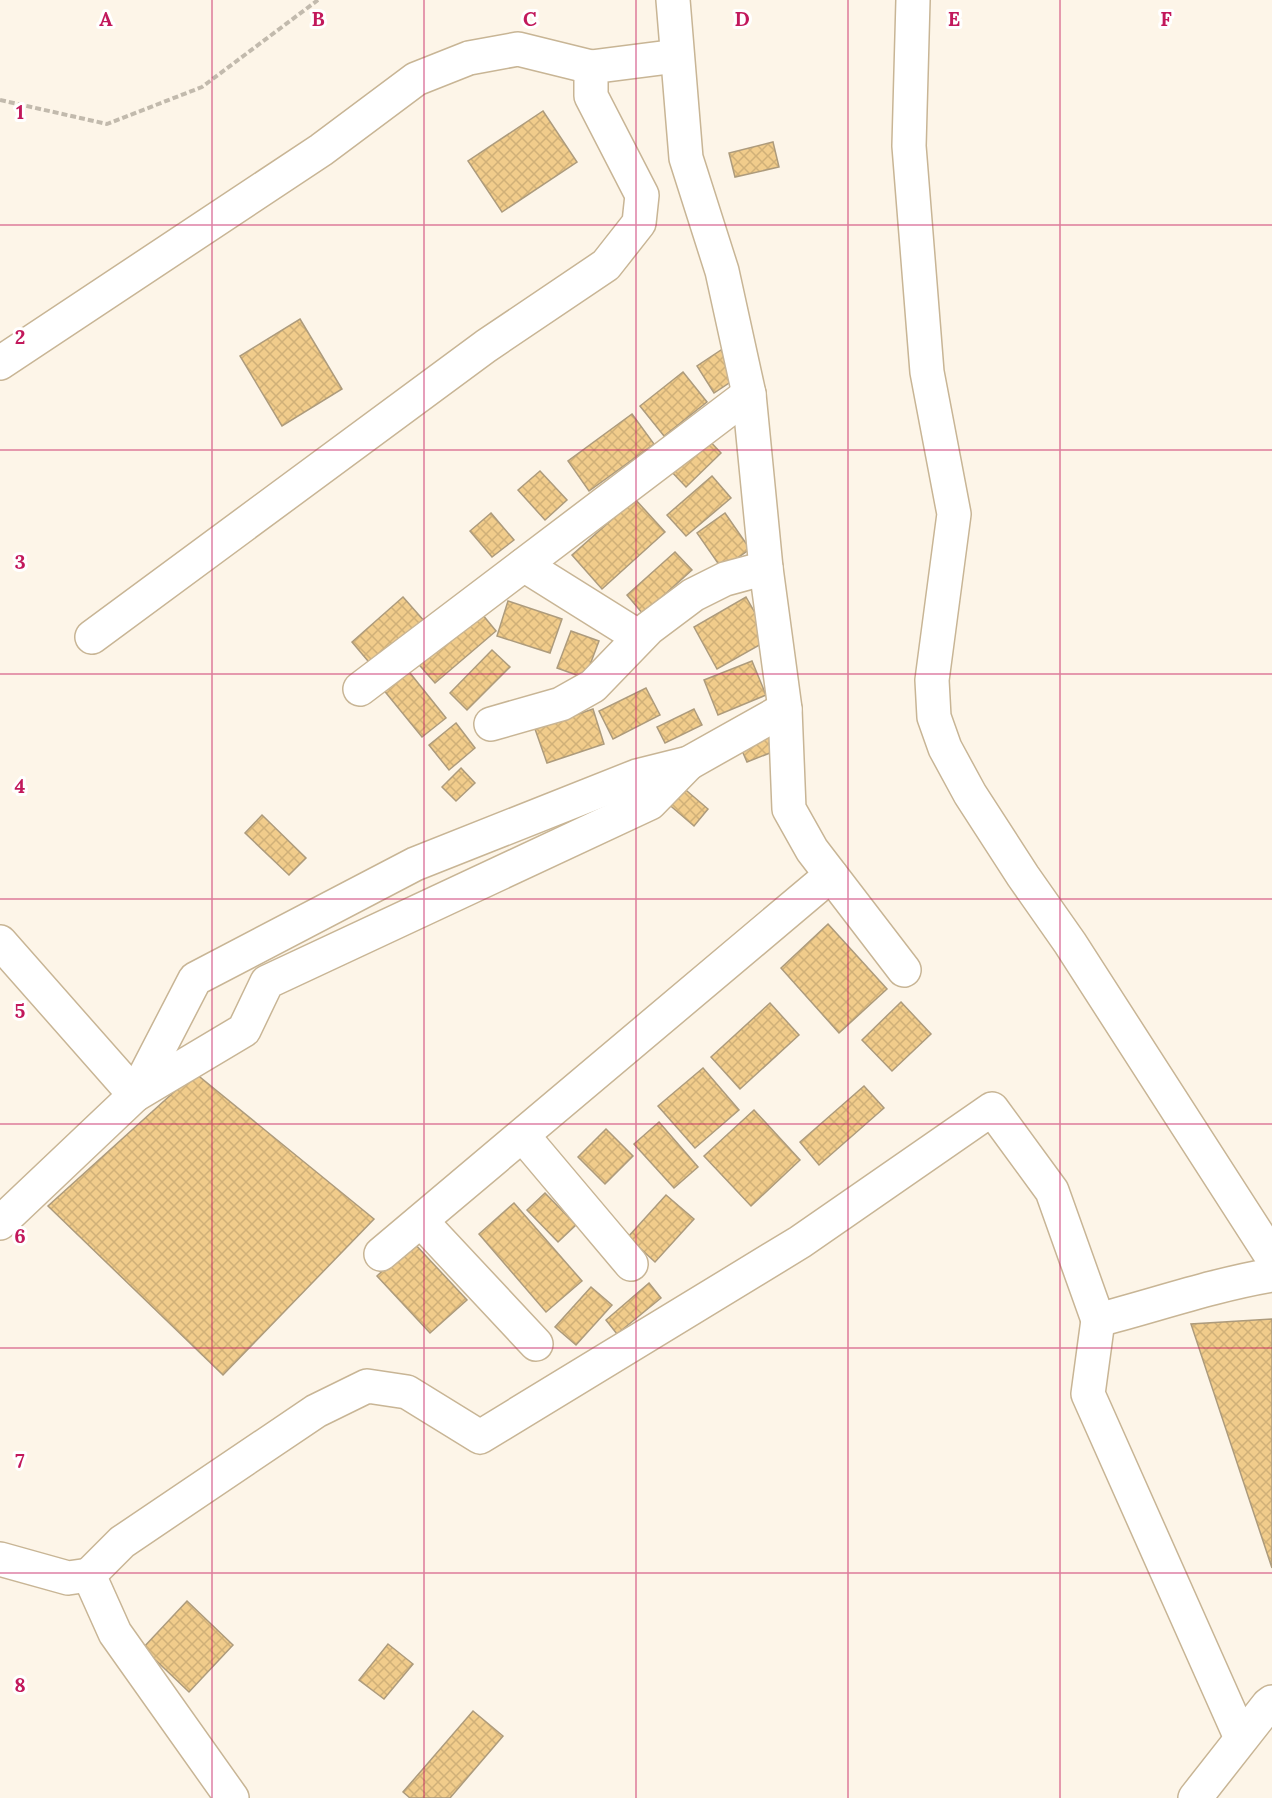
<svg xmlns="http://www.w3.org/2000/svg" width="1272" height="1798" font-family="Lora,serif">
	<defs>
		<pattern id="building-cross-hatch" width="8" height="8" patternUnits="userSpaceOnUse" patternTransform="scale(1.5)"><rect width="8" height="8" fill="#f1cc8b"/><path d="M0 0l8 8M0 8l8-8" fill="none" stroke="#d0b078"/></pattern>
	</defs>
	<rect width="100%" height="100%" fill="#fdf5e8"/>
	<g fill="url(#building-cross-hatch)" stroke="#ad9b7c" stroke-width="1.5">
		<path d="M543,111L577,162L502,212L468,161Z"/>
		<path d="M773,142L779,167L735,177L729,153Z"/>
		<path d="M300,319L342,389L282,426L240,356Z"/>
		<path d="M721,350L738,377L714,393L697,366Z"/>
		<path d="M683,372L707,402L664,436L640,406Z"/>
		<path d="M632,414L654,444L589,491L568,461Z"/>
		<path d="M705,436L721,453L686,487L670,470Z"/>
		<path d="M540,471L567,500L545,520L518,490Z"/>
		<path d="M712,476L731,498L686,536L667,515Z"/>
		<path d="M635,499L665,532L602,589L572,555Z"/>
		<path d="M491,513L514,540L492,557L470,531Z"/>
		<path d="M725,513L750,549L722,569L697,533Z"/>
		<path d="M675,552L692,570L643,614L627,595Z"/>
		<path d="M403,597L425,622L373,667L352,642Z"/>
		<path d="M746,597L770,639L717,669L694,627Z"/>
		<path d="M508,601L562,619L550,653L497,636Z"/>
		<path d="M477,608L496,631L435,683L415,660Z"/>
		<path d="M571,631L599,641L585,678L557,668Z"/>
		<path d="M492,650L510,667L467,710L450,693Z"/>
		<path d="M752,661L766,695L718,715L704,680Z"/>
		<path d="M402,663L446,718L422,737L378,683Z"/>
		<path d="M646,688L660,715L613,739L599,711Z"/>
		<path d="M593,709L604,744L547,763L535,729Z"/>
		<path d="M694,709L702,725L665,743L657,727Z"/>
		<path d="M456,723L475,748L449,770L429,745Z"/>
		<path d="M774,733L780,749L747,762L740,746Z"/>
		<path d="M461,768L475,783L456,801L442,787Z"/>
		<path d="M680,785L708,809L694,826L666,802Z"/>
		<path d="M262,815L306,858L289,875L245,833Z"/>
		<path d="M828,924L887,989L839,1033L781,968Z"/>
		<path d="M901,1002L931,1034L892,1071L862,1040Z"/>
		<path d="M770,1003L799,1035L740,1089L711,1057Z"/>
		<path d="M703,1068L739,1110L695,1148L658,1106Z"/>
		<path d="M195,1073L374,1219L223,1375L48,1206Z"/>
		<path d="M864,1086L884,1108L819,1165L800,1142Z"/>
		<path d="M754,1110L800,1160L751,1206L704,1156Z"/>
		<path d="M659,1122L698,1167L674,1188L634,1144Z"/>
		<path d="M606,1129L633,1156L605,1184L578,1157Z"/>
		<path d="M545,1193L576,1225L558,1242L527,1210Z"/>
		<path d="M666,1195L694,1219L655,1262L628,1237Z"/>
		<path d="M514,1203L582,1281L546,1312L479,1234Z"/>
		<path d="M413,1242L467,1300L430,1333L377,1276Z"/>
		<path d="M649,1283L661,1298L617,1334L606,1320Z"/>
		<path d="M591,1287L612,1305L576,1345L555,1327Z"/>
		<path d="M1272,1319V1568L1191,1324Z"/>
		<path d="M187,1601L233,1645L189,1692L143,1648Z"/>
		<path d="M388,1644L413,1664L384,1699L359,1680Z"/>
		<path d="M473,1711L503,1736L450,1798H410L403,1792Z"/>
	</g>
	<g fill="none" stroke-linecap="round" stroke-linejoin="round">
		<g stroke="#c8b595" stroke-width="36">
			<g id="minor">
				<path d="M673,0L686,158L722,271L749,394L766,568L785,709L789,809L812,850L904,970"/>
				<path d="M913,0L909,146L927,372L954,514L932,680L934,717L945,748L970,794L1023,876L1070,943L1272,1257"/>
				<path d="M0,363L321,150L416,79L469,58L518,49L591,67"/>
				<path d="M524,565L639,637"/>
				<path d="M92,637L486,346L606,265L639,223L642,195L591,96V67L677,56"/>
				<path d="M360,689L749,394"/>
				<path d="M491,724L561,704L593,686L649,628L693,595L725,579L766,568"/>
				<path d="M0,942L135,1095L244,1030L267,982L650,803L689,763"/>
				<path d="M523,1136L631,1264"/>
				<path d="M421,1221L536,1344"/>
				<path d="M0,1223L135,1095L195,979L415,864L637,776L689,763L785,709"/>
				<path d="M381,1254L831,875"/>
				<path d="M1098,1320L1088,1394L1241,1738"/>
				<path d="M0,1559L68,1578L89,1575"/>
				<path d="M232,1798L115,1633L89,1575L122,1542L316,1411L367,1386L407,1392L480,1437L800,1242L992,1109L1052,1191L1098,1320C1156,1305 1213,1285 1272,1275"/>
				<path d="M1195,1798L1268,1705L1272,1702"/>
			</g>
		</g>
		<path stroke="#c2baad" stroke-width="4" stroke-dasharray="6 3" stroke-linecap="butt" d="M0,100L107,124L202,87L318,0"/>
		<use href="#minor" stroke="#fff" stroke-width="33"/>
	</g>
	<path fill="none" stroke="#c2185b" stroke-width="1.5" stroke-opacity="0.55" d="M212,0V1798M424,0V1798M636,0V1798M848,0V1798M1060,0V1798M0,225H1272M0,450H1272M0,674H1272M0,899H1272M0,1124H1272M0,1348H1272M0,1573H1272"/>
	<g font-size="20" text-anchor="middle" font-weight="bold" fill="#c2185b" stroke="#fff" stroke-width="6" stroke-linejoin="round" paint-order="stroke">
		<text x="106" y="26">A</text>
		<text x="318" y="26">B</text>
		<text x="530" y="26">C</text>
		<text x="742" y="26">D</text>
		<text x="954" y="26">E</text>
		<text x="1166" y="26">F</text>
		<text x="20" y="119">1</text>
		<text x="20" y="344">2</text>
		<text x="20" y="569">3</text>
		<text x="20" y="793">4</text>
		<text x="20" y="1018">5</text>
		<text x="20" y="1243">6</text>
		<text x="20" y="1468">7</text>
		<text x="20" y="1692">8</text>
	</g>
</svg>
